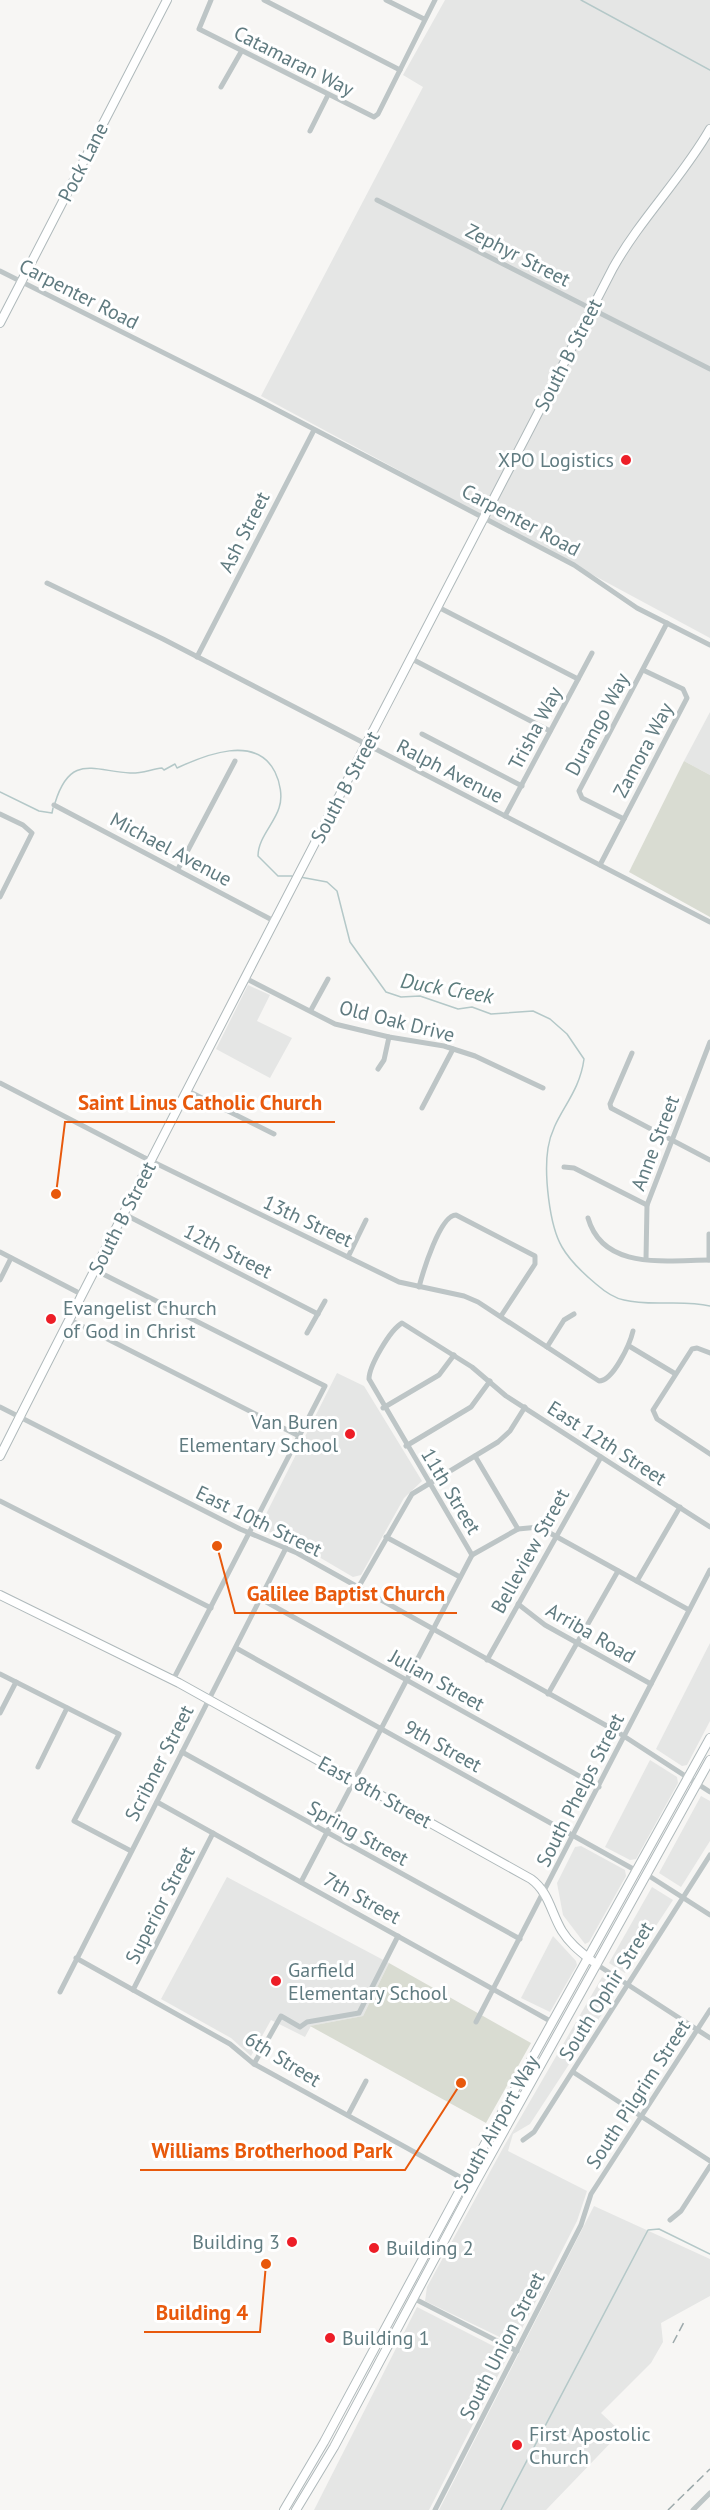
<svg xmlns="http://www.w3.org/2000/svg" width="710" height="2510" font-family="'PT Sans',sans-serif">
	<rect width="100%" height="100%" fill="#f7f6f4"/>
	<g fill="#e5e6e5">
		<path d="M445,0H710V638L261,396L423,87L403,75Z"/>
		<path d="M710,712V775L684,761Z"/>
		<path d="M248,985L270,995L257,1021L292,1038L270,1078L216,1049Z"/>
		<path d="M337,1373L364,1386L422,1481L404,1498L361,1575L353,1577L290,1540L259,1528Z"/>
		<path d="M710,1643V1721L687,1765L682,1766L656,1749Z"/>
		<path d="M650,1760L677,1777L678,1783L636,1859L630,1860L605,1847Z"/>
		<path d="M701,1796L710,1801V1841L681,1887L659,1873Z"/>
		<path d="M581,1846L625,1870L626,1876L589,1942L585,1944L563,1915L557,1883L575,1847Z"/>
		<path d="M227,1877L389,1963L363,2016L311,2026L305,2037L271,2020L251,2056L231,2038L161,1999Z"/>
		<path d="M652,1887L673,1900L625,1973L609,1963Z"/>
		<path d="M553,1936L576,1961L577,1965L550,2012L521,1998Z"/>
		<path d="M602,1977L619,1988L530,2124L513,2134L508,2151L587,2191L577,2221L514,2344L425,2301L427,2287L503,2148Z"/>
		<path d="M594,2206L710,2259V2296L661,2323L663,2342L651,2363L601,2413L621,2432L546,2510H439Z"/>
		<path d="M417,2307L509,2354L429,2510H314Z"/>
	</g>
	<g fill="#d9dcd2">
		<path d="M684,761L710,775V917L629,872Z"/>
		<path d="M389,1963L531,2043L486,2123L310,2026L363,2016Z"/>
	</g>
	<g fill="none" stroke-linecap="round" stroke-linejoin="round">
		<g stroke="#b4c8c8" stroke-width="1.5">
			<path d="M581,0L710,70"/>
			<path d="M0,792L39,811L52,813L53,808"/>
			<path d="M55,803C70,753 94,771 130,773C140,774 152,769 162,768L164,770L175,764L177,768C205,755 256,734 275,772C280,782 283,797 279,808C274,824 258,838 258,856L278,876H292"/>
			<path d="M300,877L327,882L337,891L350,942L386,992L401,997L420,996L458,1009L472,1007L491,1014L533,1011L550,1019L567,1034L584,1059C579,1097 553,1115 548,1148C544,1173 549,1225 562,1247C570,1261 584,1274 596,1284C604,1291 613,1298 624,1300C651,1307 681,1299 710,1306"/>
			<path d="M501,2510L648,2230L659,2229L710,2254"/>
		</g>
		<g stroke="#afb9bb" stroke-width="10">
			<g id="secondary">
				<path d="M0,323L167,0"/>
				<path d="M0,1456C201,1058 409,664 613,268C641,218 682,178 710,129"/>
				<path d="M0,1595L179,1683L531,1879C549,1892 551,1913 562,1931C570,1944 581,1952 592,1961"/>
				<path d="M284,2510L324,2442L494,2127L710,1738"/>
				<path d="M296,2510L334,2447L474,2185L710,1760"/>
			</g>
		</g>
		<g stroke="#bdc5c6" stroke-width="5">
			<path d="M211,0L199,29L374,117L378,114L435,0"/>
			<path d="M264,0L400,70"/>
			<path d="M386,0L424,19"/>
			<path d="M221,87L241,52"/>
			<path d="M310,131L328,95"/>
			<path d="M377,200L710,369"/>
			<path d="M0,271L260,401L574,565L637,608L710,645"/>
			<path d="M47,583L163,639L710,922"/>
			<path d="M438,607L578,679"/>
			<path d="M197,657L314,430"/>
			<path d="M412,659L550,731"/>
			<path d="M422,734L522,786"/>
			<path d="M54,805L274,921"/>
			<path d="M0,814L23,825L32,833L0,897"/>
			<path d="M505,816L592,653"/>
			<path d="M624,819L582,798L579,791L667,623"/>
			<path d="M600,865L687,698L683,689L643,670"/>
			<path d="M178,869L235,761"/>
			<path d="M245,978L335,1024L389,1037L444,1046L475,1056L543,1088"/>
			<path d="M311,1010L328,979"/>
			<path d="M632,1053L610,1104L611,1108L710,1160"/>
			<path d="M378,1069L384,1060L389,1037"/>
			<path d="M0,1083L143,1157L399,1282L464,1296L478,1302L599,1381C613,1381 630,1344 633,1331"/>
			<path d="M188,1091L274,1134"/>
			<path d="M422,1108L453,1049"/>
			<path d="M564,1167L574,1168L647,1205"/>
			<path d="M124,1214L318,1314"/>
			<path d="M588,1218C603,1271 667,1260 710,1260"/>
			<path d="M709,1234V1260"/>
			<path d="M0,1252L83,1295"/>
			<path d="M348,1257L366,1220"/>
			<path d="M646,1259L647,1205L710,1042"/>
			<path d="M95,1270L325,1386L173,1680"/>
			<path d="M0,1280L11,1258"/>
			<path d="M419,1287C423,1272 440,1215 456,1215L535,1256V1264L501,1316"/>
			<path d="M70,1320L299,1436"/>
			<path d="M307,1333L325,1301"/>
			<path d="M629,1346L674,1373"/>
			<path d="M547,1347L564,1320L574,1314"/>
			<path d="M710,1353L697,1348L692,1349L653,1410L657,1419L710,1454"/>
			<path d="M0,1407L240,1529L297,1553L616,1731L710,1792"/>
			<path d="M383,1408L439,1375L454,1355"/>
			<path d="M406,1446L471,1407L490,1381"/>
			<path d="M475,1456L518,1529"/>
			<path d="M0,1501L211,1608"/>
			<path d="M386,1537L460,1577"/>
			<path d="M472,1555L369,1379C369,1366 390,1330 402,1323L472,1367L506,1396L710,1527"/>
			<path d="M472,1555L518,1529L539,1527L689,1610"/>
			<path d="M637,1581L680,1507"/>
			<path d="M358,1588L412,1494L498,1442L510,1431L525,1407"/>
			<path d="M261,1599L599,1787"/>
			<path d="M518,1604L545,1625L651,1684"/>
			<path d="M236,1648L635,1870"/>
			<path d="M487,1660L601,1457"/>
			<path d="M0,1674L119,1734L74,1821L131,1851"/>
			<path d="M548,1694L618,1571"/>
			<path d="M0,1713L16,1682"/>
			<path d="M182,1752L520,1939"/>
			<path d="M38,1767L67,1708"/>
			<path d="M157,1802L552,2022"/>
			<path d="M646,1874L710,1915"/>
			<path d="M301,1882L472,1555"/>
			<path d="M76,1958L230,2044L254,2064L467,2181"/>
			<path d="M596,1964L710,2038"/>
			<path d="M133,1990L213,1833"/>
			<path d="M60,1992L286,1548"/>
			<path d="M476,2022L710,1570"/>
			<path d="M254,2064L281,2016L300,2027L307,2022L359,2013L398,1936"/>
			<path d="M573,2072L710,2161"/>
			<path d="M348,2115L366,2081"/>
			<path d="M523,2140L534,2132L710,1855"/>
			<path d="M670,2220L681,2211L710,2166"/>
			<path d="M413,2298L517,2351"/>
			<path d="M435,2510L581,2225L591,2194L710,2010"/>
			<path d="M693,2510L710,2493"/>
		</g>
		<use href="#secondary" stroke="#fff" stroke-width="8"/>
		<g stroke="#9ca9ab" stroke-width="1.5" stroke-dasharray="9 4.5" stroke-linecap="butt">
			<path d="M673,2343L684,2322"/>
			<path d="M668,2510L710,2469"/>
		</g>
	</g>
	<g fill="#ed1e27" stroke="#fff" stroke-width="2">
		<circle cx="626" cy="460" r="6"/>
		<circle cx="51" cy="1319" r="6"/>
		<circle cx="350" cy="1434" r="6"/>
		<circle cx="276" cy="1981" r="6"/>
		<circle cx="292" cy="2242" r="6"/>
		<circle cx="374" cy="2248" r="6"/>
		<circle cx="330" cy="2338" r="6"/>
		<circle cx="517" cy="2445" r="6"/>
	</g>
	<g text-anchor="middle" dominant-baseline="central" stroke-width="6" stroke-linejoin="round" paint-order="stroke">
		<g font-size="20" fill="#607b80" stroke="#fff">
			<text transform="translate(294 61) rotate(27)">Catamaran Way</text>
			<text transform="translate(83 162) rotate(-63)">Pock Lane</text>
			<text transform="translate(518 255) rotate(27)">Zephyr Street</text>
			<text transform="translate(79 294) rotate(27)">Carpenter Road</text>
			<text transform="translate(568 355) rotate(-63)">South B Street</text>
			<text transform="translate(521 520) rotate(28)">Carpenter Road</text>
			<text transform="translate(244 532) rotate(-63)">Ash Street</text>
			<text transform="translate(597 724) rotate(-62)">Durango Way</text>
			<text transform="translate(535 728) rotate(-62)">Trisha Way</text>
			<text transform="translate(643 750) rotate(-62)">Zamora Way</text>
			<text transform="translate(450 771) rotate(27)">Ralph Avenue</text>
			<text transform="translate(345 787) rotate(-62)">South B Street</text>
			<text transform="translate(171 849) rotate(28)">Michael Avenue</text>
			<text transform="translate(397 1021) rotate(14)">Old Oak Drive</text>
			<text transform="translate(655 1143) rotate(-69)">Anne Street</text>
			<text transform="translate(122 1218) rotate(-63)">South B Street</text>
			<text transform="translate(308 1221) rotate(25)">13th Street</text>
			<text transform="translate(228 1251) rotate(27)">12th Street</text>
			<text transform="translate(607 1443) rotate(33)">East 12th Street</text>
			<text transform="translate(451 1491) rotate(59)">11th Street</text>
			<text transform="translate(259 1521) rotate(26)">East 10th Street</text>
			<text transform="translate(530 1551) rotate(-61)">Belleview Street</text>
			<text transform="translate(591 1633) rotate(30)">Arriba Road</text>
			<text transform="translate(437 1680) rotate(29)">Julian Street</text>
			<text transform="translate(443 1746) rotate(29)">9th Street</text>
			<text transform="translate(159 1763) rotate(-63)">Scribner Street</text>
			<text transform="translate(580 1790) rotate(-63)">South Phelps Street</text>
			<text transform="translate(375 1792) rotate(29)">East 8th Street</text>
			<text transform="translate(358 1833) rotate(29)">Spring Street</text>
			<text transform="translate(362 1898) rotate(29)">7th Street</text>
			<text transform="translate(160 1905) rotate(-63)">Superior Street</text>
			<text transform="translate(606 1991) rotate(-58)">South Ophir Street</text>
			<text transform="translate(283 2059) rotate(32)">6th Street</text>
			<text transform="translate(638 2094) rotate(-57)">South Pilgrim Street</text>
			<text transform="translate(496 2124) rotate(-61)">South Airport Way</text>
			<text transform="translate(502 2346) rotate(-63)">South Union Street</text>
		</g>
		<g font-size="20" fill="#607b80" stroke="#fff" text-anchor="start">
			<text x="614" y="460" text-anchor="end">XPO Logistics</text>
			<text x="63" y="1308">Evangelist Church<tspan x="63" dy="23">of God in Christ</tspan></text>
			<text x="338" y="1422" text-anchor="end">Van Buren<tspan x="338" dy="23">Elementary School</tspan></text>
			<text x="288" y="1970">Garfield<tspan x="288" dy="23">Elementary School</tspan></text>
			<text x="280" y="2242" text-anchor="end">Building 3</text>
			<text x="386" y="2248">Building 2</text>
			<text x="342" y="2338">Building 1</text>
			<text x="529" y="2434">First Apostolic<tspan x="529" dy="23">Church</tspan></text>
		</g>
		<g font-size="21" font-style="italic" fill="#5b7c7c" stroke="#fff">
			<text transform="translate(447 988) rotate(10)">Duck Creek</text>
		</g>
	</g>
	<path fill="none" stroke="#e8590c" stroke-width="2" d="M56 1194L65 1122H335M217 1546L235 1613H457M461 2083L405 2170H140M266 2264L260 2332H144"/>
	<g fill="#e8590c" stroke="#fff" stroke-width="2">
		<circle cx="56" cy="1194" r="6"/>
		<circle cx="217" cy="1546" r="6"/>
		<circle cx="461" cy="2083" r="6"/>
		<circle cx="266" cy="2264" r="6"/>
	</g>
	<g font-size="21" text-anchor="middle" font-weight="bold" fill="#e8590c" stroke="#fff" stroke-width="6" stroke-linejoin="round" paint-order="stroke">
		<text x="200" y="1110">Saint Linus Catholic Church</text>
		<text x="346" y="1601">Galilee Baptist Church</text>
		<text x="272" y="2158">Williams Brotherhood Park</text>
		<text x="202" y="2320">Building 4</text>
	</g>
</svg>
